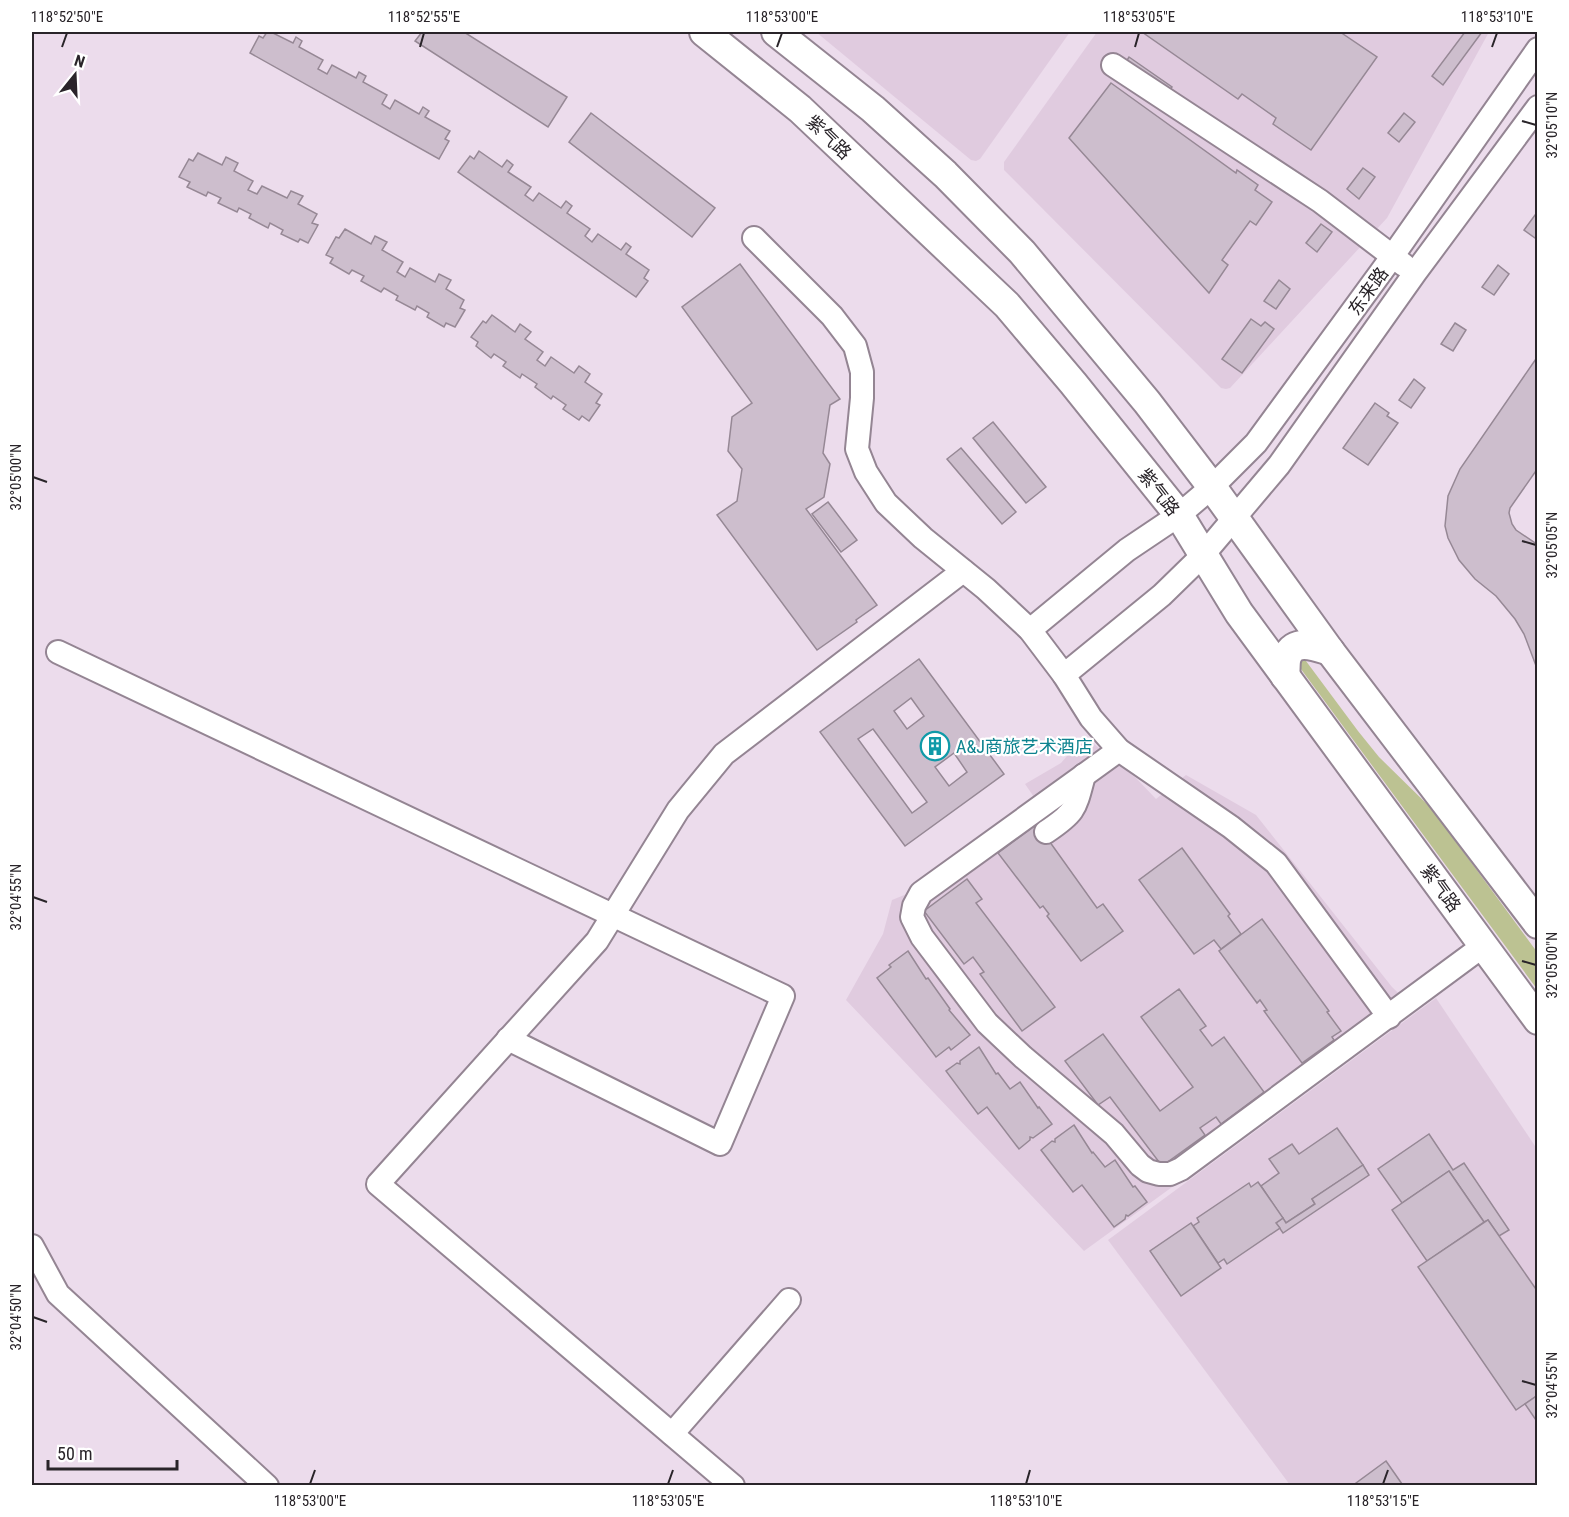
<svg xmlns="http://www.w3.org/2000/svg" width="1569" height="1517" font-family="'Roboto Condensed','Noto Sans SC',sans-serif">
	<rect width="100%" height="100%" fill="#ecdcec"/>
	<g fill="#e0cbdf">
		<path d="M816,32H1070L980,159L976,161L971,160Z"/>
		<path d="M1097,32H1489L1387,218L1230,388L1226,389L1221,388L1004,170V162Z"/>
		<path d="M1084,736L1136,778L1156,799L1186,775L1256,815L1392,987L1416,1010L1084,1251L846,1000L883,934L892,900L914,891L1034,797L1025,784L1061,763Z"/>
		<path d="M1436,998L1537,1149V1485H1290L1108,1240Z"/>
	</g>
	<path fill="#bcc292" d="M1303,657L1358,731L1379,757L1432,809L1537,952V989L1295,661Z"/>
	<g fill="#cdbecd" stroke="#968895" stroke-width="1.5" fill-rule="evenodd">
		<path d="M267,32H271L293,43L296,37L302,41L299,47L323,60L318,69L327,74L332,65L356,78L359,72L366,76L363,82L387,95L382,104L390,109L395,100L419,114L423,107L429,111L425,117L450,131L445,139L449,141L439,159L250,53L259,36L263,38Z"/>
		<path d="M422,32H464L567,97L548,127L415,41Z"/>
		<path d="M1142,32H1340L1377,57L1311,150L1273,124L1276,118L1242,94L1238,99Z"/>
		<path d="M1465,32H1482L1443,85L1432,76Z"/>
		<path d="M1129,57L1172,87L1167,95L1124,65Z"/>
		<path d="M1111,83L1236,173L1237,170L1258,185L1255,190L1272,202L1256,225L1250,221L1222,260L1228,265L1209,293L1069,138Z"/>
		<path d="M591,113L715,208L692,237L569,142Z"/>
		<path d="M1404,113L1415,122L1399,142L1388,133Z"/>
		<path d="M479,151L502,167L507,160L513,165L508,172L531,187L525,195L533,201L539,193L561,208L566,201L572,206L567,213L590,229L585,236L592,242L598,234L621,250L626,243L631,247L626,254L649,270L644,278L648,281L636,297L458,172L470,156L474,159Z"/>
		<path d="M198,153L222,165L226,157L238,163L234,171L253,181L248,190L257,194L262,186L287,198L291,191L303,196L298,204L317,214L312,223L318,225L308,243L300,239L298,242L281,234L283,230L270,223L268,228L249,218L251,214L239,208L237,212L218,203L221,198L208,192L206,196L187,187L190,182L179,177L189,159L193,161Z"/>
		<path d="M1363,168L1375,177L1359,199L1347,189Z"/>
		<path d="M1538,211V234L1535,238L1524,230Z"/>
		<path d="M1321,224L1332,232L1317,252L1306,243Z"/>
		<path d="M345,229L371,244L375,236L387,242L382,250L403,262L397,272L405,277L410,268L435,282L439,274L451,280L446,289L464,300L460,308L465,310L455,327L446,323L444,327L427,317L429,313L417,306L415,310L396,300L398,296L384,288L381,292L361,281L364,276L352,270L349,274L330,263L333,258L326,255L336,237L339,238Z"/>
		<path d="M740,264L840,399L830,405L823,453L830,464L824,497L806,509L877,605L856,620L857,622L817,650L717,515L737,501L742,469L728,451L732,417L752,403L682,307Z"/>
		<path d="M1498,265L1509,274L1494,295L1482,287Z"/>
		<path d="M1279,280L1290,289L1276,309L1264,301Z"/>
		<path d="M492,315L515,332L520,324L531,332L525,339L543,352L537,360L545,366L551,357L574,373L579,366L590,374L585,382L602,394L596,403L600,405L589,421L582,416L579,420L563,409L566,405L553,396L551,399L535,387L537,384L522,374L520,378L503,366L506,362L494,354L491,358L476,346L478,342L471,337L483,321L486,323Z"/>
		<path d="M1251,319L1261,326L1265,322L1274,329L1242,373L1222,359Z"/>
		<path d="M1455,323L1466,330L1453,351L1441,344Z"/>
		<path d="M1538,356V468L1510,508L1509,513L1512,524L1516,530L1538,545V671L1524,634L1515,619L1496,596L1475,579L1459,560L1448,538L1445,526L1448,496L1460,469Z"/>
		<path d="M1414,379L1425,388L1411,408L1399,400Z"/>
		<path d="M1375,403L1389,413L1387,416L1398,423L1368,465L1343,448Z"/>
		<path d="M993,422L1046,487L1026,503L973,438Z"/>
		<path d="M961,448L1016,512L1002,524L947,459Z"/>
		<path d="M828,502L857,540L841,552L812,514Z"/>
		<path d="M919,659L1004,774L905,846L820,732ZM911,698L924,716L907,729L894,711ZM873,729L927,802L912,813L858,739ZM954,753L967,772L949,786L935,767Z"/>
		<path d="M1037,824L1097,908L1103,904L1123,931L1081,961L1047,916L1049,914L1043,906L1040,908L998,853Z"/>
		<path d="M1182,848L1230,914L1228,916L1241,934L1221,949L1214,940L1194,954L1139,880Z"/>
		<path d="M967,879L982,899L976,903L1055,1007L1022,1031L980,974L984,972L973,957L964,964L924,911Z"/>
		<path d="M1262,919L1329,1011L1327,1012L1341,1031L1332,1037L1334,1040L1302,1063L1264,1011L1267,1010L1260,1000L1257,1003L1219,951Z"/>
		<path d="M908,951L926,979L928,978L950,1009L949,1010L970,1035L951,1050L949,1047L936,1057L877,978L891,967L889,965Z"/>
		<path d="M1179,989L1206,1026L1200,1030L1212,1046L1224,1037L1264,1092L1221,1124L1216,1117L1200,1128L1205,1135L1162,1166L1110,1097L1098,1105L1065,1061L1103,1034L1160,1111L1193,1087L1141,1017Z"/>
		<path d="M979,1047L996,1074L998,1073L1010,1089L1020,1082L1038,1108L1039,1107L1052,1124L1033,1138L1030,1137V1140L1019,1149L987,1107L978,1114L946,1071L957,1063L960,1064V1061Z"/>
		<path d="M1074,1125L1092,1153L1093,1152L1105,1167L1115,1160L1133,1187L1135,1186L1147,1202L1128,1216L1126,1215L1125,1219L1114,1227L1082,1185L1073,1192L1041,1150L1052,1141L1055,1142V1139Z"/>
		<path d="M1337,1128L1363,1165L1312,1199L1315,1204L1286,1223L1261,1186L1279,1173L1269,1159L1292,1144L1299,1154Z"/>
		<path d="M1429,1134L1453,1170L1464,1163L1509,1230L1499,1236L1488,1220L1484,1222L1449,1171L1402,1203L1378,1169Z"/>
		<path d="M1363,1165L1369,1175L1283,1233L1276,1223L1283,1218L1286,1223L1315,1204L1312,1199Z"/>
		<path d="M1449,1171L1484,1222L1427,1261L1392,1210Z"/>
		<path d="M1258,1182L1283,1218L1276,1223L1280,1228L1227,1264L1224,1259L1218,1263L1193,1226L1199,1222L1197,1218L1249,1183L1251,1187Z"/>
		<path d="M1488,1220L1538,1292V1395L1516,1410L1418,1267Z"/>
		<path d="M1191,1223L1221,1268L1181,1296L1150,1251Z"/>
		<path d="M1538,1395V1423L1525,1404Z"/>
		<path d="M1386,1461L1402,1484L1400,1486H1352Z"/>
	</g>
	<g fill="none" stroke-linecap="round" stroke-linejoin="round">
		<g stroke="#948593" stroke-width="26">
			<g id="minor">
				<path d="M1113,65L1320,201L1404,265"/>
				<path d="M754,238L832,316L855,346L862,372V398L857,449L866,472L886,503L923,538L986,589L1030,630L1064,675L1091,718L1119,750L1231,827L1276,863L1389,1017"/>
				<path d="M1030,630L1127,550L1179,515L1212,487L1256,443L1392,257L1538,49"/>
				<path d="M58,652L783,996L720,1144L508,1039"/>
				<path d="M1064,675L1162,595L1203,555L1279,465L1415,273L1538,107"/>
				<path d="M1119,750L921,893L914,906L912,917L922,937L987,1023L1023,1057L1114,1134L1140,1165L1148,1171L1159,1174H1170L1181,1169L1483,946"/>
				<path d="M1046,832C1076,812 1075,809 1084,775"/>
				<path d="M32,1246L58,1294L267,1486"/>
				<path d="M672,1434L789,1300"/>
				<path d="M733,1486L378,1184L597,941L678,810L724,754L963,571"/>
			</g>
		</g>
		<g stroke="#948593" stroke-width="32">
			<g id="major">
				<path d="M704,32L800,109L1007,305L1073,383L1179,515L1239,613L1538,1020"/>
				<path d="M776,32L873,109L945,174L1022,252L1147,402L1212,487L1330,651L1538,924"/>
				<path d="M1285,676C1286,671 1285,662 1287,657C1294,637 1317,647 1330,651"/>
			</g>
		</g>
		<use href="#minor" stroke="#fff" stroke-width="22"/>
		<use href="#major" stroke="#fff" stroke-width="28"/>
	</g>
	<path fill="none" stroke="#292429" stroke-width="2" d="M62,47L67,33M420,47L424,33M777,47L782,33M1135,47L1139,33M1492,47L1497,33M1522,121L1536,125M33,477L47,482M1522,541L1536,545M33,897L47,902M1522,961L1536,965M33,1317L47,1322M1522,1381L1536,1385M310,1484L315,1470M668,1484L673,1470M1026,1484L1030,1470M1383,1484L1388,1470"/>
	<defs>
		<g id="building-ring" transform="scale(1.5)"><circle r="9.5" fill="#fff" stroke="#0f9aa8" stroke-width="1.5"/><path d="M-4-6H4V6H1V3H-1V6H-4ZM-2.5-4.3h1.7v1.8h-1.7ZM.8-4.3h1.7v1.8H.8ZM-2.5-1h1.7V.8h-1.7ZM.8-1h1.7V.8H.8Z" fill="#0f9aa8"/></g>
	</defs>
	<g fill-rule="evenodd">
		<use href="#building-ring" x="935" y="746"/>
	</g>
	<g text-anchor="middle" dominant-baseline="central" stroke-width="4.5" stroke-linejoin="round" paint-order="stroke">
		<g font-size="18" fill="#292429" stroke="#fff">
			<text transform="translate(829 137) rotate(44)">紫气路</text>
			<text transform="translate(1368 291) rotate(-54)">东来路</text>
			<text transform="translate(1159 492) rotate(52)">紫气路</text>
			<text transform="translate(1441 888) rotate(54)">紫气路</text>
		</g>
		<g font-size="18" fill="#0d838f" stroke="#fff" text-anchor="start">
			<text x="956" y="746">A&amp;J商旅艺术酒店</text>
		</g>
	</g>
	<rect width="1569" height="1517" fill="none" stroke="#ffffff" stroke-width="66"/>
	<g transform="translate(75 75) rotate(18)" stroke="#ffffff" stroke-width="4.5" paint-order="stroke">
	<path d="M0-4.5L10 22L0 15L-10 22Z" fill="#292429"/>
	<text y="-9" font-size="16" font-weight="bold" text-anchor="middle" fill="#292429">N</text>
	</g>
	<path d="M48 1460v9h129v-9" fill="none" stroke="#292429" stroke-width="3"/>
	<text x="57" y="1460" font-size="18" fill="#292429" stroke="#ffffff" stroke-width="4.5" paint-order="stroke">50 m</text>
	<rect x="33" y="33" width="1503" height="1451" fill="none" stroke="#292429" stroke-width="2"/>
	<g font-size="15" text-anchor="middle" fill="#292429">
		<text x="67" y="22">118°52'50"E</text>
		<text x="424" y="22">118°52'55"E</text>
		<text x="782" y="22">118°53'00"E</text>
		<text x="1139" y="22">118°53'05"E</text>
		<text x="1497" y="22">118°53'10"E</text>
		<text transform="translate(1552 125) rotate(-90)" y="5">32°05'10"N</text>
		<text transform="translate(16 477) rotate(-90)" y="5">32°05'00"N</text>
		<text transform="translate(1552 545) rotate(-90)" y="5">32°05'05"N</text>
		<text transform="translate(16 897) rotate(-90)" y="5">32°04'55"N</text>
		<text transform="translate(1552 965) rotate(-90)" y="5">32°05'00"N</text>
		<text transform="translate(16 1317) rotate(-90)" y="5">32°04'50"N</text>
		<text transform="translate(1552 1385) rotate(-90)" y="5">32°04'55"N</text>
		<text x="310" y="1506">118°53'00"E</text>
		<text x="668" y="1506">118°53'05"E</text>
		<text x="1026" y="1506">118°53'10"E</text>
		<text x="1383" y="1506">118°53'15"E</text>
	</g>
</svg>
